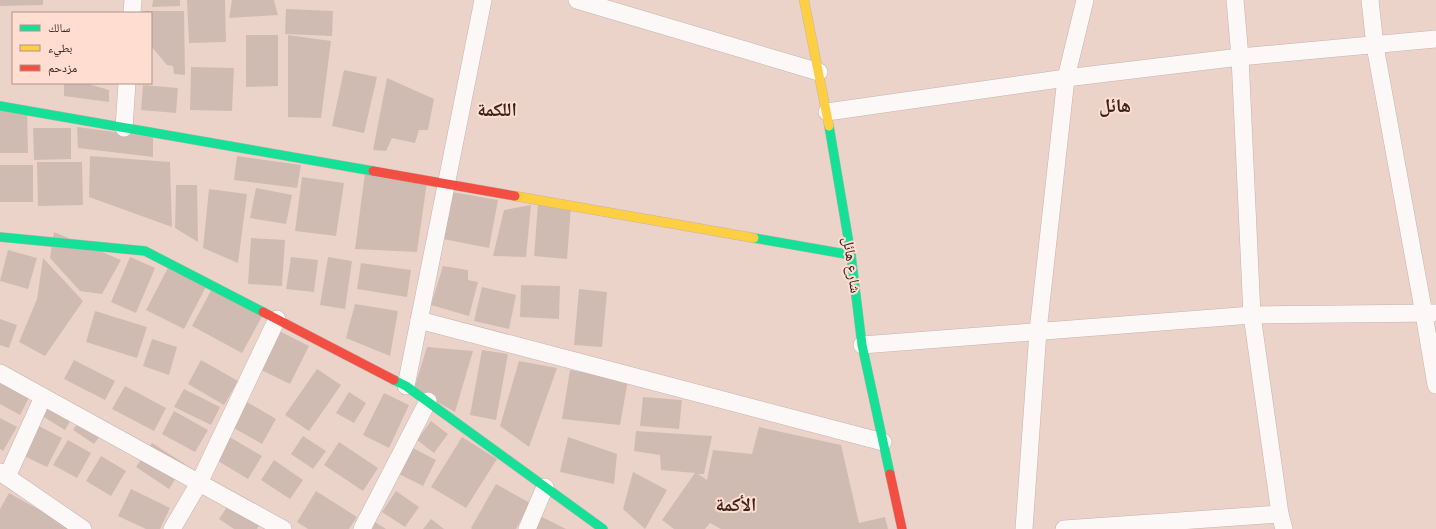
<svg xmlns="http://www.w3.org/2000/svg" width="1436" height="529" font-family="Karla,'Noto Naskh Arabic',sans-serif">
	<rect width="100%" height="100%" fill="#ebd3ca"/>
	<g fill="#d0bbb3">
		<path d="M0,0H43V5L0,6Z"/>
		<path d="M153,0H180V6L152,7Z"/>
		<path d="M187,0H225L226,42L189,43Z"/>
		<path d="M232,0H274L278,15L229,18Z"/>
		<path d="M286,9L333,11L332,36L285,34Z"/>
		<path d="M143,11H184L185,75L174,74L173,66L167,65L151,46V13H143Z"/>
		<path d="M246,35H278V86L246,87Z"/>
		<path d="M288,35L331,41L321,118L288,117Z"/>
		<path d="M191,67L234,68L232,111L190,110Z"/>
		<path d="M344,70L377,77L364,133L332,126Z"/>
		<path d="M387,78L434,99L428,130H419L415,143L392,138L386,151L373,150Z"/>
		<path d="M64,83H85L109,90V102L64,96Z"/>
		<path d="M143,85L178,88L176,113L141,110Z"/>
		<path d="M0,108L27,109L28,153H0Z"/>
		<path d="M77,127L153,137V157L78,148Z"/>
		<path d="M33,128H71V159L34,160Z"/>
		<path d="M90,156L170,162L172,227L89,197Z"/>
		<path d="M237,156L301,165L297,188L234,180Z"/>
		<path d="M37,162H82L83,205L38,206Z"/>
		<rect x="0" y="165" width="33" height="37"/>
		<path d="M365,173L427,182L417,252L355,249Z"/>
		<path d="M302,177L344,183L336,236L295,231Z"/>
		<path d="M176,185H197L198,242L175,228Z"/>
		<path d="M256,188L292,195L286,224L250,218Z"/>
		<path d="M209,189L247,194L238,263L203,248Z"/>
		<path d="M452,192L498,200L489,248L443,239Z"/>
		<path d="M538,204L571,207L567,259L534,256Z"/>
		<path d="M531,205L526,257L493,256L504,210Z"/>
		<path d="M54,232L121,260L102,294L80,291L50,258Z"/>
		<path d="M251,238L285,240L282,286L248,284Z"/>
		<path d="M8,250L37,258L28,289L0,281Z"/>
		<path d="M130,257L155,268L136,313L111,302Z"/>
		<path d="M291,257L318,260L314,292L286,289Z"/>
		<path d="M328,257L352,261L345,309L320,305Z"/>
		<path d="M43,258L83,301L45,356L19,342L37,299Z"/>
		<path d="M172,260L210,279L184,329L146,310Z"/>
		<path d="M361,263L411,270L407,297L357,289Z"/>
		<path d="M443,266L468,270V280L478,282L469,316L431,305Z"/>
		<path d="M215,283L265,311L242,353L192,326Z"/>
		<path d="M521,285L560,286L559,319L520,317Z"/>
		<path d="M482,287L516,295L509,329L474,321Z"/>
		<path d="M579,289L607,292L602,347L574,345Z"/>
		<path d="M355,304L398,311L390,356L346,338Z"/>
		<path d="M95,311L147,327L137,358L86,342Z"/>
		<path d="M0,319L17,325L9,348L0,345Z"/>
		<path d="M277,330L309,346L290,384L257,368Z"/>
		<path d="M152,339L177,347L169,375L143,366Z"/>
		<path d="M427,347L473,351L455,412L414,389Z"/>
		<path d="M482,350L508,354L496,420L470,415Z"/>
		<path d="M74,360L115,381L105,400L64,379Z"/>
		<path d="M201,360L238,381L224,405L188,384Z"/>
		<path d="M519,361L557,368L529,447L500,426Z"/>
		<path d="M317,369L341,385L309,431L285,415Z"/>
		<path d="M570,370L628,380L620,425L562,419Z"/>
		<path d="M0,375L32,392L20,415L0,404Z"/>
		<path d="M125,386L166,408L154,431L112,409Z"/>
		<path d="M184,389L220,407L211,425L174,407Z"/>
		<path d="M349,392L366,403L354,423L336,413Z"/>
		<path d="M384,393L409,405L389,448L363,435Z"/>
		<path d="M643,397L682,400L679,429L640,426Z"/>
		<path d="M50,402L73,416L65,430L42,416Z"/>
		<path d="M247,402L276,419L262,444L232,427Z"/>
		<path d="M86,411L107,426L94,444L73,430Z"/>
		<path d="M174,411L208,430L195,452L162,434Z"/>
		<path d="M0,418L17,427L3,451L0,449Z"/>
		<path d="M431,421L448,434L434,453L417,440Z"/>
		<path d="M35,424L62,438L47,467L20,454Z"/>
		<path d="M759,427L841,445L859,523L885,517L888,529H721L710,523L705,529H674L662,520L695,473L661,470L660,455L634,451L636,431L712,436L704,474H698L707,480L713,450L752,454Z"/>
		<path d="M221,432L262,456L248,479L208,455Z"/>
		<path d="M303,436L326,451L313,469L291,454Z"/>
		<path d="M462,437L497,459L466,508L431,487Z"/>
		<path d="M568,437L617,454L614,484L560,472Z"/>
		<path d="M68,440L91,453L77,478L53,465Z"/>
		<path d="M339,442L378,468L363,491L324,465Z"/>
		<path d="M152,443L185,464L169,489L136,467Z"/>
		<path d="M409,446L436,460L423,486L395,472Z"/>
		<path d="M101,456L126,471L111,496L86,481Z"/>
		<path d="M274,460L303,480L290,499L261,480Z"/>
		<path d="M633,472L667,490L645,529L623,509Z"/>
		<path d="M496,484L530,503L516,529H472L471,528Z"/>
		<path d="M131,489L170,508L160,529H146L118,516Z"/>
		<path d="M316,491L357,517L349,529H308L297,522Z"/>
		<path d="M396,491L419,507L405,527L382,512Z"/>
		<path d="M9,493L72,528L71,529H0V509Z"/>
		<path d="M235,495L266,514L257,529H234L219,519Z"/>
		<path d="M536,514L566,529H528Z"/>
		<path d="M431,519L444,529H423Z"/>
		<path d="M375,522L386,529H371Z"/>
	</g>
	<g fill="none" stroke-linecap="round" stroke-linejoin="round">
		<g stroke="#c7b2aa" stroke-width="18">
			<g id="street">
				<path d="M577,0L819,72"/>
				<path d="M1235,0L1240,57L1252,315L1280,514L1284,529"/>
				<path d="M1370,0L1375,46L1424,314L1436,385"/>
				<path d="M132,13L133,0"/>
				<path d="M827,112L1066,78L1240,57L1436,39"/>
				<path d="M124,128L127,83"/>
				<path d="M419,320L883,442"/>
				<path d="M862,345L1252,315L1436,313"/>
				<path d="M0,373L283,529"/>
				<path d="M406,386L483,0"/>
				<path d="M0,472L83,529"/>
				<path d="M7,477L43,397"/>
				<path d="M172,529L199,483L277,319"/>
				<path d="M362,529L428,401"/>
				<path d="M527,529L545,487"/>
				<path d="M1024,529L1038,331L1066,78L1085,0"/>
				<path d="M1064,529L1280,514"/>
			</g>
		</g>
		<g stroke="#c7b2aa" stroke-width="10">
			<g id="fast">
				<path d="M0,106L373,171"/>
				<path d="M829,126L851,255L862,345L890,474"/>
				<path d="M0,237L145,251L263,312"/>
				<path d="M754,238L851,255"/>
				<path d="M394,380L406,386L603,529"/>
			</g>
		</g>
		<g stroke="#c7b2aa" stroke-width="10">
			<g id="slow">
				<path d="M804,0L829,126"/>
				<path d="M515,196L754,238"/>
			</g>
		</g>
		<g stroke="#c7b2aa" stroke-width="10">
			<g id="jam">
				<path d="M373,171L515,196"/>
				<path d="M263,312L394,380"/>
				<path d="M890,474L902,529"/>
			</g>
		</g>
		<use href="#street" stroke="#fcf8f7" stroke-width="17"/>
		<use href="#fast" stroke="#16e098" stroke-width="9"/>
		<use href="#slow" stroke="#ffcf43" stroke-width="9"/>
		<use href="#jam" stroke="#f24e42" stroke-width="9"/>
	</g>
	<g text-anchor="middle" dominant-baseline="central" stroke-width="4" stroke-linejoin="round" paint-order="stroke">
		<g font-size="15" fill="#39241d" stroke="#ffddd0">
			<text transform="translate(852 265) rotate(82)">شارع هائل</text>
		</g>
		<g font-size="19" font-weight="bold" fill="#39241d" stroke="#ffddd0">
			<text x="1115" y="106">هائل</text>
			<text x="497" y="110">اللكمة</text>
			<text x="736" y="505">الأكمة</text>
		</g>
	</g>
	<rect x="12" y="12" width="140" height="72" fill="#ffddd0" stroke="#b09388"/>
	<rect x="20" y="25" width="20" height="6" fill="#16e098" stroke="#b09388"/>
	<text x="48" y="32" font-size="12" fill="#39241d">سالك</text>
	<rect x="20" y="45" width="20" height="6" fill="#ffcf43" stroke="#b09388"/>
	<text x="48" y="52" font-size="12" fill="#39241d">بطيء</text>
	<rect x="20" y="65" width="20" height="6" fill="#f24e42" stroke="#b09388"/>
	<text x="48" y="72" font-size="12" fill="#39241d">مزدحم</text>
</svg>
